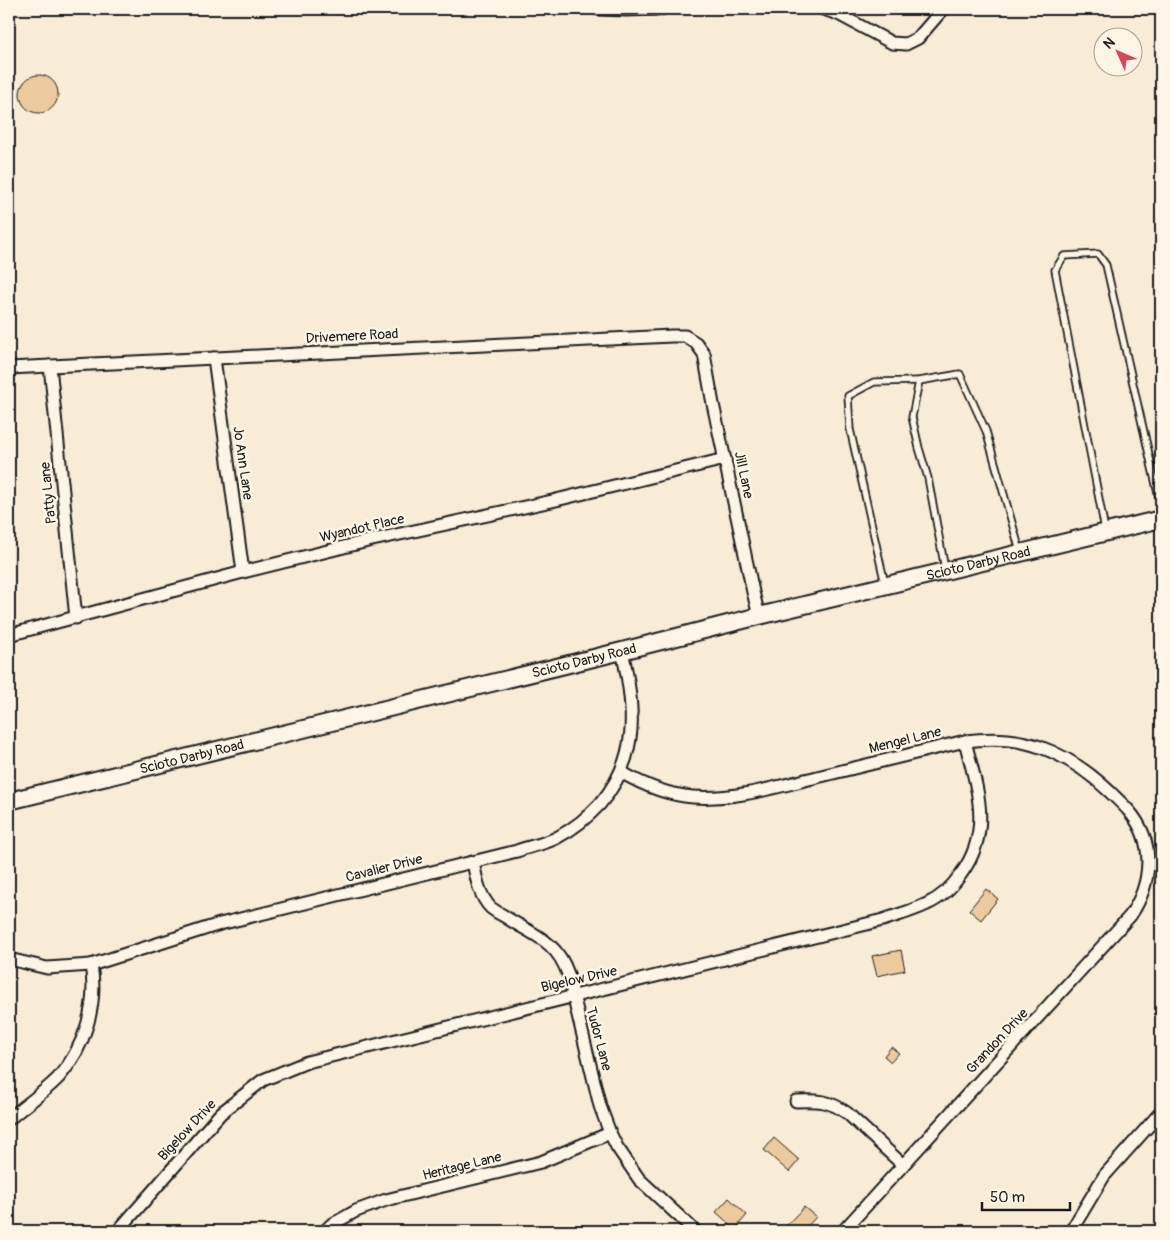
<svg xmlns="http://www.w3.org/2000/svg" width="1170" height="1240" font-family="Pangolin,sans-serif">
	<rect width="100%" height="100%" fill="#f9ecd7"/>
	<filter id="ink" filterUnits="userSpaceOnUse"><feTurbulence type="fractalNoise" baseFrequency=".02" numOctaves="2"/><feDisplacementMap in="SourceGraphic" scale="10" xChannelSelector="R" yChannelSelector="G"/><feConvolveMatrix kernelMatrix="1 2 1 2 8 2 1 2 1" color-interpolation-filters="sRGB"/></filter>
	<g filter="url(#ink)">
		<g fill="#ebca9d" stroke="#1c1c1c">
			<circle cx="39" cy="94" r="19"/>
			<path d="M986,889L998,899L981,920L969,910Z"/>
			<path d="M901,950L905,970L877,976L872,956Z"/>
			<path d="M891,1047L899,1053L891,1062L884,1056Z"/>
			<path d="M774,1138L799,1160L789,1172L764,1150Z"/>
			<path d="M729,1198L747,1215L735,1229L716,1212Z"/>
			<path d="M804,1207L816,1217L803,1231H787L784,1228Z"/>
		</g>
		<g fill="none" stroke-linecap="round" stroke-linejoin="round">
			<g stroke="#1c1c1c" stroke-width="9">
				<g id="service">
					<path d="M1105,530L1055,270L1064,256L1098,254L1106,265L1161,507"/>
					<path d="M945,569L928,478L919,448L912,417L919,381L960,374L986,431L1020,551"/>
					<path d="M885,584L850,429L848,396L874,382L919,381"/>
				</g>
			</g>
			<g stroke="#1c1c1c" stroke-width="15">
				<g id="minor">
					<path d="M598,9L626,10L661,9"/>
					<path d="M823,9L838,14L892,43L906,44L918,38L943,9"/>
					<path d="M214,358L243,572"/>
					<path d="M50,366L76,618"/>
					<path d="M9,368L672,336H685L696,343L704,354L713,404L753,592L759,616"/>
					<path d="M9,635L243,572L368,541L552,501L725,459"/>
					<path d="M621,772C643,785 668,795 693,797C735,800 776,787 817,777C866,765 916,753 965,741C990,738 1016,738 1040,747C1066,756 1090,773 1110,792C1116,798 1123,804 1129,811C1156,842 1152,884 1130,916L843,1231"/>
					<path d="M473,862C476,877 479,896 491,908C495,911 500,914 504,916C532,935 556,939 568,974L600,1106L610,1133L617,1147L639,1179L695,1231"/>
					<path d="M9,959L47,968L91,965L220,924L517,851C530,846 546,844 558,837C573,829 588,817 600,804C640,757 635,707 622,651"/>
					<path d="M796,1101C817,1100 829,1100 847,1113L903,1165"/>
					<path d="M9,1119C24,1106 46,1091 59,1077C85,1047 98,1004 91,965"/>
					<path d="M118,1231L221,1113L263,1080L307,1062L883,920C897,915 913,911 927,904C941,898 952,887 961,874C993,830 977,789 965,741"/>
					<path d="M325,1231L331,1225L356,1211L386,1200L541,1162L610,1133"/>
					<path d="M1071,1231L1104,1176L1161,1112"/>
				</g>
			</g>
			<g stroke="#1c1c1c" stroke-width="20">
				<g id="secondary">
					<path id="s1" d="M9,801L622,651L759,616L1161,519"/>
				</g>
			</g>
			<use href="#service" stroke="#fcf5e5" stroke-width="5.5"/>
			<use href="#minor" stroke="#fcf5e5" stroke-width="11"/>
			<use href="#secondary" stroke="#fcf5e5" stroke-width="16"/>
		</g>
	</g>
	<g text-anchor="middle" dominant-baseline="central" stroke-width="5" stroke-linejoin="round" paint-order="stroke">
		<g font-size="14" fill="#1c1c1c" stroke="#fcf5e5">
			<text transform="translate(352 336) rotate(-3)">Drivemere Road</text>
			<text transform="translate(243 463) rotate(82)">Jo Ann Lane</text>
			<text transform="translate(744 475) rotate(78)">Jill Lane</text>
			<text transform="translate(48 493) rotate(-96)">Patty Lane</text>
			<text transform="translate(362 528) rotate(-13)">Wyandot Place</text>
			<text stroke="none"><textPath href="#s1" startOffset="998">Scioto Darby Road</textPath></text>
			<text stroke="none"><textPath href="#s1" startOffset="592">Scioto Darby Road</textPath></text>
			<text transform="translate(905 740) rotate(-14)">Mengel Lane</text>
			<text stroke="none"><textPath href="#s1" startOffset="188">Scioto Darby Road</textPath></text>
			<text transform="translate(384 868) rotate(-14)">Cavalier Drive</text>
			<text transform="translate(579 979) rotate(-13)">Bigelow Drive</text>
			<text transform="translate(599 1039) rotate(75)">Tudor Lane</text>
			<text transform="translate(997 1041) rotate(-47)">Grandon Drive</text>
			<text transform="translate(187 1130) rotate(-47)">Bigelow Drive</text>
			<text transform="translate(462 1166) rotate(-14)">Heritage Lane</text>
		</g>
	</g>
	<rect width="1170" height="1240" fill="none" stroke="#fcf5e5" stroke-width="30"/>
	<rect x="15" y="15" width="1140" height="1210" fill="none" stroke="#1c1c1c" stroke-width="2" filter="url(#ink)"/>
	<g transform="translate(1118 52) rotate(315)"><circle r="24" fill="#fcf5e5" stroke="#a29e95"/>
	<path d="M0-4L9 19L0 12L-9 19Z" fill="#d1495b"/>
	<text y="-8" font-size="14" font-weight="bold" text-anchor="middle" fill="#1c1c1c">N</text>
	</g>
	<path d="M982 1202v8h88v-8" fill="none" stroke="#1c1c1c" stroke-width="2.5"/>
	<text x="990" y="1202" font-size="15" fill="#1c1c1c" stroke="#fcf5e5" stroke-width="4" paint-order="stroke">50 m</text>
</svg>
